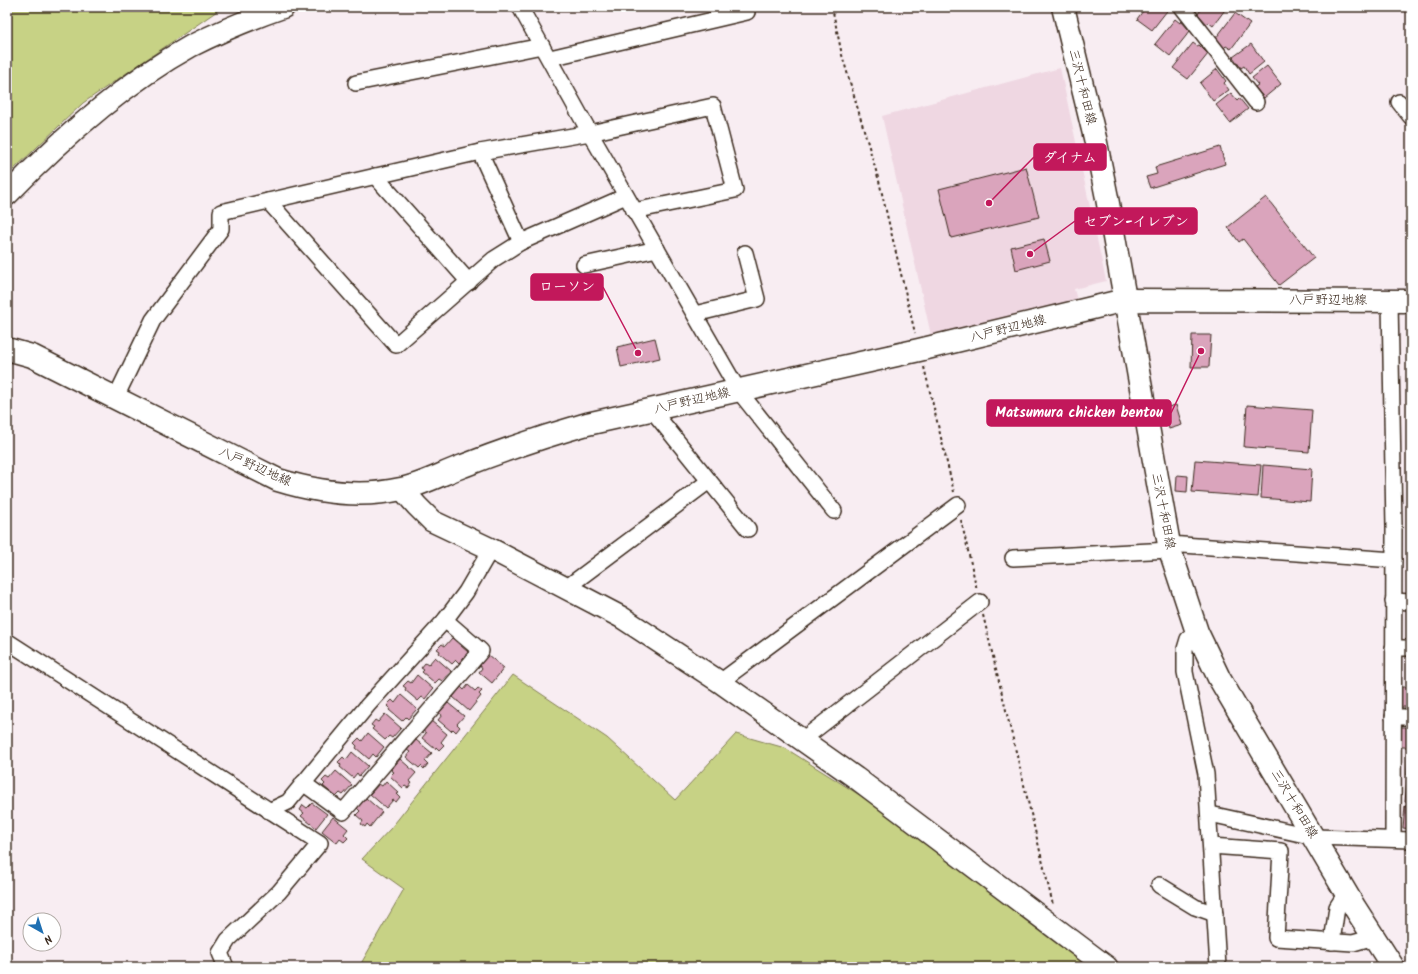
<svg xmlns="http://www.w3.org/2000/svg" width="1418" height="974" font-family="Kalam,'Klee One',sans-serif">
	<rect width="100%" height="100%" fill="#f8edf2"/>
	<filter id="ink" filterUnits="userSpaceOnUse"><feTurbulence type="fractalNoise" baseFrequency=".025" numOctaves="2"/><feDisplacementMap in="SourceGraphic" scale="8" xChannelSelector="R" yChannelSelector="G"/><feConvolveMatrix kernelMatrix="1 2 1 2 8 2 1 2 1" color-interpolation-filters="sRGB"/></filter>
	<g filter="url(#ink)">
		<path fill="#efd7e2" d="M1060,68L1106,281L1074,289L1077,300L931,335L882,116Z"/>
		<g fill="#c7d285" stroke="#817e52">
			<path d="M7,7H223L83,103L10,173L7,171Z"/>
			<path d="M513,675L607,738L675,800L736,734L785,748L923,835L1099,967H359L404,889L362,859L391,828Z"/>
		</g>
		<g fill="#daa4bc" stroke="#3b2a1e">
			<path d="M1146,7H1170L1152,30L1137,19Z"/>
			<path d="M1203,7H1227L1213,26L1208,22L1207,24L1198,14Z"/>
			<path d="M1235,13L1250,24L1231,49L1226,46L1224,48L1216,38Z"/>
			<path d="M1175,19L1180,23L1181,21L1190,31L1170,56L1155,44Z"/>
			<path d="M1193,43L1197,46L1199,45L1208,54L1188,79L1173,68Z"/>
			<path d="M1251,44L1264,62L1249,74L1244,66L1241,68L1233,57Z"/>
			<path d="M1267,66L1281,84L1264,98L1255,87L1258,85L1252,78Z"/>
			<path d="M1217,69L1226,81L1224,83L1229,90L1213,101L1200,83Z"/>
			<path d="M1231,93L1237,100L1239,98L1248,109L1230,123L1216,105Z"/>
			<path d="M1220,147L1225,164L1150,188L1146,177L1157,174L1155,167Z"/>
			<path d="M1026,167L1039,217L951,238L939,189Z"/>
			<path d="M1266,197L1314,258L1279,285L1243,239L1239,242L1228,227Z"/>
			<path d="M1044,239L1050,261L1016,270L1011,247Z"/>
			<path d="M1192,335H1211L1209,367H1191Z"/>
			<path d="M655,338L660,358L621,367L617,347Z"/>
			<path d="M1176,405L1182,425L1169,429L1164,408Z"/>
			<path d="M1247,405L1312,410L1309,452L1244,447Z"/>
			<path d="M1195,460L1261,465L1258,497L1192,492Z"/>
			<path d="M1263,465L1312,469L1310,502L1261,498Z"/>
			<path d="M1177,475L1188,476L1187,492L1176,491Z"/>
			<path d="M452,638L468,652L459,663L456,660L452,664L439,653L440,651L437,649L442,644L445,646Z"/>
			<path d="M488,655L504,668L492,683L479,672L482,668L480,665Z"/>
			<path d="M435,657L451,671L442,681L439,679L435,683L422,672L424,670L421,668L425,663L428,665Z"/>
			<path d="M417,675L433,689L425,699L422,697L418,701L405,690L406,688L403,686L408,681L411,683Z"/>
			<path d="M468,685L475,691L478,688L482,691L479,694L481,696L469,711L453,697L461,687L464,690Z"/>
			<path d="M1401,687H1411V707H1400Z"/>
			<path d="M401,695L417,709L408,719L406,717L402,721L389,710L390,708L387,705L392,700L395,703Z"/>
			<path d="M448,703L464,716L457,724L460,727L456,732L453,729L451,731L438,720L442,715L439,713Z"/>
			<path d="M385,714L401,728L392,738L389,736L385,740L372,729L374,727L371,725L375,720L378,722Z"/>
			<path d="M431,721L447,734L441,742L444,745L439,750L436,747L435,749L422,738L426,733L423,731Z"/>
			<path d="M1399,727H1411V747H1400Z"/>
			<path d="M368,733L384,747L376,757L373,754L369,759L356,748L357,746L354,743L359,738L362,741Z"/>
			<path d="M416,740L432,753L425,761L428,764L424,769L421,766L419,768L406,757L410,752L407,750Z"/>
			<path d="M352,752L368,766L359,776L357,773L353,778L340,767L341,765L338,762L343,757L346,760Z"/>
			<path d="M1408,753H1411V775H1407Z"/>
			<path d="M400,759L416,773L409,781L412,783L408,788L405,786L403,788L390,776L394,772L391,770Z"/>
			<path d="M336,771L352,785L343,795L340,793L336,797L323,786L325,784L322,781L326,777L329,779Z"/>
			<path d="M1407,780H1411V802H1405Z"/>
			<path d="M386,781L399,793L397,794L400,797L396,802L393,800L386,808L370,794L379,784L382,786Z"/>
			<path d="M366,798L382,812L370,827L367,824L365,827L361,824L363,821L356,815L360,811L357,808Z"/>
			<path d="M312,803L327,814L316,828L301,816L304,813L300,810L303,805L307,808Z"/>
			<path d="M1405,806H1411V829L1403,828Z"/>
			<path d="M333,817L348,829L344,834L348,838L344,842L340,839L337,843L322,831Z"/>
		</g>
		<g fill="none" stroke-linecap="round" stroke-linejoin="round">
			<g stroke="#3b2a1e" stroke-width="18">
				<g id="street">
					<path d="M520,7L590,133L738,390L834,511"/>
					<path d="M1182,7L1256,102"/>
					<path d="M550,58L747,12"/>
					<path d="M356,83L542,46"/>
					<path d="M1399,102L1411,117"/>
					<path d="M480,152L521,242"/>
					<path d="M375,176L469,282"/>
					<path d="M268,201L396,345L494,259L521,242L626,196"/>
					<path d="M584,265L657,249"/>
					<path d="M1390,301L1394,527L1393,839"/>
					<path d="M695,314L757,299L745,253"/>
					<path d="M115,399L153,320L221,229V212L480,152L590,133L713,106L735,190L634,211"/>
					<path d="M652,410L748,529"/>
					<path d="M1169,544L1394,560"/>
					<path d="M1013,558L1170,550"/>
					<path d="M566,588L709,481"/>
					<path d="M1393,601L1411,602"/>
					<path d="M1197,632L1188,639L1185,649V672L1206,774L1218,967"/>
					<path d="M7,641L320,843L279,892L228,940L220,953L226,967"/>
					<path d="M1393,648H1411"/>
					<path d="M720,682L958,505"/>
					<path d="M1393,717H1411"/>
					<path d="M802,740L980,602"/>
					<path d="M303,783L343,812L481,651L445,620"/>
					<path d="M269,811L288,802L368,705L445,620L466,592L491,549"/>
					<path d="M1210,814L1314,837L1411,840"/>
					<path d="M1211,846L1281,851L1276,938L1353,943L1374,937"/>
					<path d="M1159,885L1195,907L1215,914"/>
					<path d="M1332,942L1337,907L1346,893"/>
				</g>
			</g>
			<g stroke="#3b2a1e" stroke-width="24">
				<g id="secondary">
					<path d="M7,195C60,140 124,83 191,46C221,31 252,18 284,7"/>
					<path d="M402,489L417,506L432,521L491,549L621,617L720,682L856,778L1107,967"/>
				</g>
			</g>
			<g stroke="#3b2a1e" stroke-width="25">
				<g id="primary">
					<path d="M1063,7L1095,138L1107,198L1170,550L1197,632L1219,678L1355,908L1393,967"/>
					<path d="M7,349L32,356L278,480C317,492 361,498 401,489C422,485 443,473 463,466C504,450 545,436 587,424L919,350L1125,300L1411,301"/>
				</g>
			</g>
			<g stroke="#3b2a1e" stroke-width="2" stroke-dasharray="3 3" stroke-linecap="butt">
				<path d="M832,7L842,55L879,181L915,333"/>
				<path d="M924,367L954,492"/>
				<path d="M961,520L977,590"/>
				<path d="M983,615L1053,905"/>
			</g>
			<use href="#street" stroke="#fff" stroke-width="15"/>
			<use href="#secondary" stroke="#fff" stroke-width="21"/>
			<use href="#primary" stroke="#fff" stroke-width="22"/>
		</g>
	</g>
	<g text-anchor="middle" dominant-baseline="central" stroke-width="4" stroke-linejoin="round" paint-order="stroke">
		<g font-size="13" fill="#3b2a1e" stroke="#fff">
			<text transform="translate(1082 87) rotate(76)">三沢十和田線</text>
			<text x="1328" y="300">八戸野辺地線</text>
			<text transform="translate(1008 329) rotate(-14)">八戸野辺地線</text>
			<text transform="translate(692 401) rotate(-13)">八戸野辺地線</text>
			<text transform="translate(255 467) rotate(24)">八戸野辺地線</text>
			<text transform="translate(1163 511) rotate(79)">三沢十和田線</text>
			<text transform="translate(1294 804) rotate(59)">三沢十和田線</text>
		</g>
	</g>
	<path fill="none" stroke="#c2185b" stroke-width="1.5" d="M989 203L1034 157M1030 254L1075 221M638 353L603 287M1201 351L1171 413"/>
	<g fill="#c2185b" stroke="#fff" stroke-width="1.5">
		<circle cx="989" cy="203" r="4"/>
		<circle cx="1030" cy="254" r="4"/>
		<circle cx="638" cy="353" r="4"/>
		<circle cx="1201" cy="351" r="4"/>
	</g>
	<g fill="#c2185b" stroke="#c2185b" stroke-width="1.5">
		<rect x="1034" y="144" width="72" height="26" rx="4"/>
		<rect x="1075" y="208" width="122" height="26" rx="4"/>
		<rect x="531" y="274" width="72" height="26" rx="4"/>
		<rect x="987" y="400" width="184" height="26" rx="4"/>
	</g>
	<g font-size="14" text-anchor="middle" font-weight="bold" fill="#fff">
		<text x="1070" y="162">ダイナム</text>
		<text x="1136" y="226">セブン-イレブン</text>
		<text x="567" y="291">ローソン</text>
		<text x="1079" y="417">Matsumura chicken bentou</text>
	</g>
	<rect width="1418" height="974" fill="none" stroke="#fff" stroke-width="24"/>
	<rect x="12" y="12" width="1394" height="950" fill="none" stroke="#3b2a1e" stroke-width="1.5" filter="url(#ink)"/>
	<g transform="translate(42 932) rotate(141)"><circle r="19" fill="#ffffff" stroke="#b1aaa5"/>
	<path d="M0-3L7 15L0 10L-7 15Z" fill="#1f6fb2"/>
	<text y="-6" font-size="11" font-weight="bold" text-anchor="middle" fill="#3b2a1e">N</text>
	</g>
</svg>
